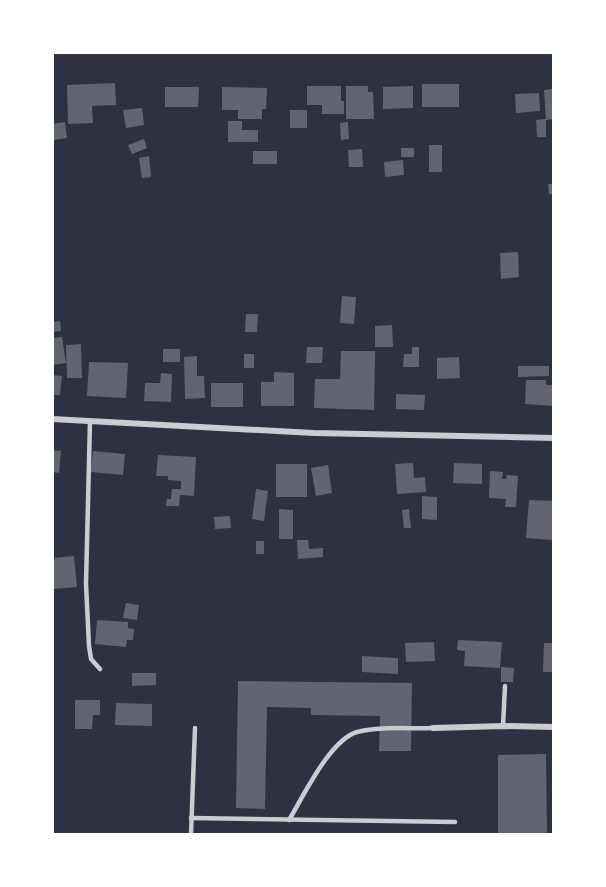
<svg xmlns="http://www.w3.org/2000/svg" width="606" height="887" font-family="'Alegreya Sans',sans-serif">
	<rect width="100%" height="100%" fill="#2d3142"/>
	<g fill="#626471">
		<path d="M115,83L116,105L92,106L93,123L68,124L67,85Z"/>
		<rect x="422" y="84" width="37" height="23"/>
		<path d="M307,86H341V101H344V114H322V105H307Z"/>
		<path d="M346,86H368V92H373L374,119H346Z"/>
		<path d="M413,86V108L383,109V87Z"/>
		<path d="M165,87H199L198,107H165Z"/>
		<path d="M222,87L267,88L266,109H262V119H238V110H222Z"/>
		<path d="M552,89L554,119L546,120L544,90Z"/>
		<path d="M539,93L540,111L516,113L515,94Z"/>
		<path d="M142,108L144,125L126,128L123,110Z"/>
		<rect x="290" y="110" width="17" height="18"/>
		<path d="M546,119V137H537L536,120Z"/>
		<path d="M228,121H242V130H258V142H228Z"/>
		<path d="M65,122L67,138L54,140L52,124Z"/>
		<path d="M348,122L349,139L341,140L340,123Z"/>
		<path d="M144,139L147,148L132,154L128,145Z"/>
		<rect x="429" y="145" width="13" height="27"/>
		<rect x="401" y="148" width="13" height="9"/>
		<path d="M362,149L363,167H349L348,150Z"/>
		<rect x="253" y="151" width="24" height="13"/>
		<path d="M149,156L151,177L142,178L139,158Z"/>
		<path d="M403,160L404,175L385,177L384,162Z"/>
		<path d="M548,184H554V194H549Z"/>
		<path d="M518,252L519,277L501,279L500,253Z"/>
		<path d="M342,296L356,297L354,324L340,323Z"/>
		<path d="M246,314H258L257,332H245Z"/>
		<path d="M60,321L61,331L52,332V322Z"/>
		<path d="M392,325L393,347H375V326Z"/>
		<path d="M62,337L66,363L52,365V338Z"/>
		<path d="M81,344L82,378H67L66,345Z"/>
		<path d="M307,347H323L322,363H306Z"/>
		<path d="M412,347H419V367H403L404,354H412Z"/>
		<rect x="163" y="349" width="17" height="13"/>
		<path d="M341,351H375L374,410L314,408L315,379H340Z"/>
		<rect x="244" y="354" width="10" height="14"/>
		<path d="M197,356V376H204L205,398L185,399L184,357Z"/>
		<path d="M459,357L460,378L437,379V358Z"/>
		<path d="M89,362L128,363L126,398L87,396Z"/>
		<path d="M518,366H549V376L518,377Z"/>
		<path d="M274,372L294,373V406H261V382H274Z"/>
		<path d="M161,373L172,374L171,402L144,401L145,383H160Z"/>
		<path d="M52,375L62,376L60,395H52Z"/>
		<path d="M526,380H546V385H554V406L525,404Z"/>
		<rect x="211" y="383" width="32" height="24"/>
		<path d="M396,394L425,395L424,410L396,409Z"/>
		<path d="M52,450L61,451L59,473L52,472Z"/>
		<path d="M93,451L125,454L123,475L91,472Z"/>
		<path d="M158,455L196,457L194,496L180,495L179,506H166L167,499H171L172,489H181V481L168,480V476H156Z"/>
		<path d="M413,463L414,478L425,477L426,492L397,494L395,464Z"/>
		<path d="M454,463L482,464V484L453,483Z"/>
		<rect x="276" y="464" width="31" height="33"/>
		<path d="M328,465L332,493L316,496L311,468Z"/>
		<path d="M490,471L503,472L502,479H506L507,475L518,476L516,507H505L506,499L489,498Z"/>
		<path d="M256,489L268,491L264,521L252,519Z"/>
		<path d="M422,496L437,497V520L422,519Z"/>
		<path d="M529,500L554,501L552,540L526,538Z"/>
		<path d="M279,509L293,510V539H279Z"/>
		<path d="M409,509L411,528H404L402,510Z"/>
		<path d="M230,516L231,528L215,529L214,517Z"/>
		<path d="M297,540H308L309,549L323,548V557L298,559Z"/>
		<rect x="256" y="541" width="8" height="13"/>
		<path d="M74,556L77,587L52,589V558Z"/>
		<path d="M126,603L139,605L137,620L123,618Z"/>
		<path d="M97,620L128,622V628L134,629L133,640H127L126,647L95,644Z"/>
		<path d="M458,640L502,642L500,668L464,666L465,651L457,650Z"/>
		<path d="M434,642L435,661L406,662L405,643Z"/>
		<path d="M544,643H554V672H543Z"/>
		<path d="M362,656L398,658V674L362,672Z"/>
		<path d="M501,667L514,668L513,682H501Z"/>
		<path d="M132,673H156V685L132,686Z"/>
		<path d="M238,681L412,683L411,751H379L380,716L311,715V708L267,707L265,809L236,808Z"/>
		<path d="M75,700H100V715H93L92,729H75Z"/>
		<path d="M116,703L152,704V726L115,725Z"/>
		<path d="M546,754L547,834H498V755Z"/>
	</g>
	<g fill="none" stroke-linecap="round" stroke-linejoin="round">
		<g stroke="#caccd0" stroke-width="4.5">
			<path d="M90,421L86,584L89,646L91,659L100,669"/>
			<path d="M503,726L505,686"/>
			<path d="M191,818L455,822"/>
			<path d="M289,820C304,795 330,740 357,732C381,726 409,729 433,728"/>
			<path d="M191,834L195,728"/>
		</g>
		<g stroke="#caccd0" stroke-width="6">
			<path d="M52,419L314,433L554,438"/>
			<path d="M433,728L503,726L554,727"/>
		</g>
	</g>
	<rect width="606" height="887" fill="none" stroke="#ffffff" stroke-width="108"/>
</svg>
